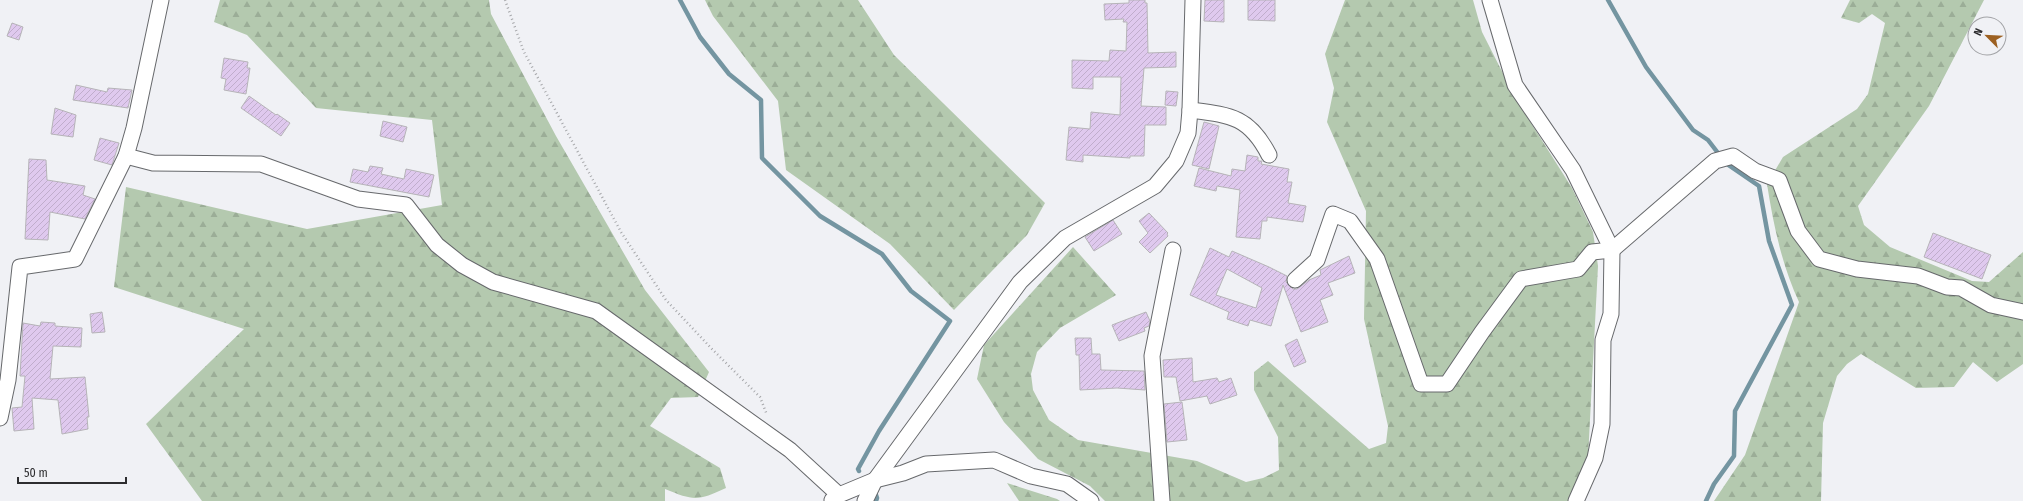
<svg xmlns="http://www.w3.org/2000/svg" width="2023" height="501" font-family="'Fira Sans Condensed',sans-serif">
	<defs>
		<pattern id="forest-firs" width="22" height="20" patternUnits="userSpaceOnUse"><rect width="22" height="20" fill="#b4c9af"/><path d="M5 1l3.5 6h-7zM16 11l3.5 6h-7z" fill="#9bad97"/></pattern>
		<pattern id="building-hatch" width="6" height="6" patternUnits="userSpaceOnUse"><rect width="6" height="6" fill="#dfc9ee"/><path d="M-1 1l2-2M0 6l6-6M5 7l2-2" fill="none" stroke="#c0adcc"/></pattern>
	</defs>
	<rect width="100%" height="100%" fill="#f0f1f5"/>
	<g fill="url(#forest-firs)">
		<path d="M220,0H489L491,14L556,136L645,290L709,372L698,397L671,398L650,426L720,468L726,488C698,501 694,501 665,489V501H202L146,424L244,329L114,287L126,187L307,229L442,205L432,120L316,108L247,35L214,22Z"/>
		<path d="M705,0H858L894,55L1045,203L1027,235L954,310L890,244L786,170L778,101L713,16Z"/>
		<path d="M1345,0H1473L1482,32L1517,101L1572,188L1593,232L1598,266L1588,458L1568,501H1105L1090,486L1038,459L1004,422L977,379L984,345L1073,247L1116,295L1060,328L1037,352L1031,374L1033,390L1049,420L1078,440L1197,461L1246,482L1263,478L1279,470L1278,437L1254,390V372L1268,361L1369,449L1386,443L1388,426L1364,319L1366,211L1327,122L1334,88L1325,54Z"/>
		<path d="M1850,0H1984L1929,106L1858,206L1864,225L1890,247L1972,281L1989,282L2023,252V364L1997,382L1973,362L1954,387L1916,388L1861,354L1847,364L1837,376L1823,423L1821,501H1714L1745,455L1799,302C1782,266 1773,223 1767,184L1783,157L1857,109L1868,94L1885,23L1872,14L1859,23L1841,18Z"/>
		<path d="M1007,483L1057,499L1060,501H1019Z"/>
	</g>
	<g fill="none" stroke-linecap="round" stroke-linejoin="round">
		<g stroke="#7495a1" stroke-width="4.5">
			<path d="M680,0L700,37L729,74L761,100L762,158L820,216L882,254L911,291L950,321L879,431L858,469L859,471"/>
			<path d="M1608,0L1646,67L1693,130L1708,140L1718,153"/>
			<path d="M876,495L877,498L876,501"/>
			<path d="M1706,501L1714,484L1734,456L1735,411L1792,305L1769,241L1759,186L1724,162"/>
		</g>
	</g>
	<g fill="url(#building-hatch)" stroke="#b6b4b8" fill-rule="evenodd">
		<path d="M1129,0H1145V3H1147L1148,53L1176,52V67L1144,68L1141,106L1166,107V125H1145L1144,156H1130V158L1083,155V162L1066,160L1069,127L1090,129L1091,112L1120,115L1121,77H1093V89L1072,88V60L1109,61L1110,50L1126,51L1127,22H1123L1124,19L1105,20L1104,4L1129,3Z"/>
		<path d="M1205,0H1224V22L1204,21Z"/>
		<path d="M1248,0H1275V21L1248,20Z"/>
		<path d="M12,23L23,27L19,40L7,36Z"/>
		<path d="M224,58L248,62L247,68H250L246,94L224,90L226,79L221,78Z"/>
		<path d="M76,85L107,92L108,88L132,90L128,108L73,100Z"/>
		<path d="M1166,91L1178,92L1176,106L1165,105Z"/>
		<path d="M249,96L276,115L277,114L290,123L281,136L241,108Z"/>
		<path d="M55,108L76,115L73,137L51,134Z"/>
		<path d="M383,121L407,127L403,142L380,136Z"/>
		<path d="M1204,122L1219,126L1209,169L1192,165Z"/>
		<path d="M100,138L119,143L112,165L94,160Z"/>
		<path d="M1247,155L1258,157V161H1262L1261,164L1289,169L1287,182H1292L1288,203L1306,206L1303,222L1267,217V221H1262L1260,239L1236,237L1240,190L1217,186L1216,191L1194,186L1199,168L1231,176L1232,169L1245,171Z"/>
		<path d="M29,159L46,160L47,180L85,186L83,195L95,199L85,219L50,212L48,240L25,239Z"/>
		<path d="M370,166L383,168L381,174L404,179L406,169L434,175L429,197L350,182L353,169L368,172Z"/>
		<path d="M1149,213L1168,233L1167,234L1168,236L1150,253L1139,242L1148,233L1139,221Z"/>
		<path d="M1113,220L1122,234L1094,251L1085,237Z"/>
		<path d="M1933,233L1991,255L1982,279L1924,257Z"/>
		<path d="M1210,248L1229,257L1232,251L1269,267L1287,276L1286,282L1293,289H1297L1309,280L1321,275L1320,270L1349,256L1355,273L1328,283L1333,295L1320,300L1328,322L1301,332L1283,285L1271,326L1250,320L1248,326L1227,319L1229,312L1190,295ZM1227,269L1262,288L1256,308L1216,295Z"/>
		<path d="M102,312L105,332L92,333L90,314Z"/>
		<path d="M1146,312L1150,321L1149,326L1144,328L1145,331L1119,341L1112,325Z"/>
		<path d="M41,322L55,323V326L82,328L81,347L53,346L50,379L85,377L89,417H87L88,429L62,434L58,400L32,398L34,429L14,431L12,408L22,407L25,376H20L23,323L40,326Z"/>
		<path d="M1075,338H1091L1092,354H1100L1101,370L1144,371L1145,390L1117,388L1080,390L1079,355H1076Z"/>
		<path d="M1297,339L1306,362L1294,367L1285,345Z"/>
		<path d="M1192,358L1193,382L1217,378L1219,382L1231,378L1237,395L1210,404L1207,396L1180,401L1176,377H1164L1163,360Z"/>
		<path d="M1182,402L1187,440L1167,442L1164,404Z"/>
	</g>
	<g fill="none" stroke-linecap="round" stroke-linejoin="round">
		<g stroke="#67696c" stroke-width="17">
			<g id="street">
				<path d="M1490,0L1515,85L1573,170L1612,250L1611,314L1603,340L1602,424L1595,458L1576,501"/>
				<path d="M1190,110C1230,115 1249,116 1269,155"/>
				<path d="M126,156L153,163L261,164L358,199L406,205L437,245L462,265L493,282L596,311L790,450L839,495"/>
				<path d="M1295,280L1317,260L1333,214L1350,221L1377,259L1421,384H1447L1482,332L1521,279L1578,269L1592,252L1612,250L1715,161L1733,156L1755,171L1779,180L1798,231L1819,259L1857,269L1918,276L1947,287L1961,288L1991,305L2023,312"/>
				<path d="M0,418L8,380L20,267L75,259L126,156L134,128L161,0"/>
				<path d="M832,500L839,495L875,480L903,473L926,464L994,460L1031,476L1067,484L1091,501"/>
				<path d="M865,501L875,480L1020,282L1065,238L1155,186L1176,161L1188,133L1190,110L1193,0"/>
				<path d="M1162,501L1152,356L1173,250"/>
			</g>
		</g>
		<path stroke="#a7a8ab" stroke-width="2.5" stroke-dasharray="1 3" stroke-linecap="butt" d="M505,0L524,52L621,232L666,300L711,348L760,397L767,415"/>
		<use href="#street" stroke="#fff" stroke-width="15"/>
	</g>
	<g transform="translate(1987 36) rotate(294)"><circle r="19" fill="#f0f1f5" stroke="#a2a3a6"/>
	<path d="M0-3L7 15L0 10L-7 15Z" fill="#9c6021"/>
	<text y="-6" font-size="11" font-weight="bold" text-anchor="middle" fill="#2d2d2f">N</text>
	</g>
	<path d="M18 477v6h108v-6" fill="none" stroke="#2d2d2f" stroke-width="2"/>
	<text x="24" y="477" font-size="12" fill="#2d2d2f" stroke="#f0f1f5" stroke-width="3" paint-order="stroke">50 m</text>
</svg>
